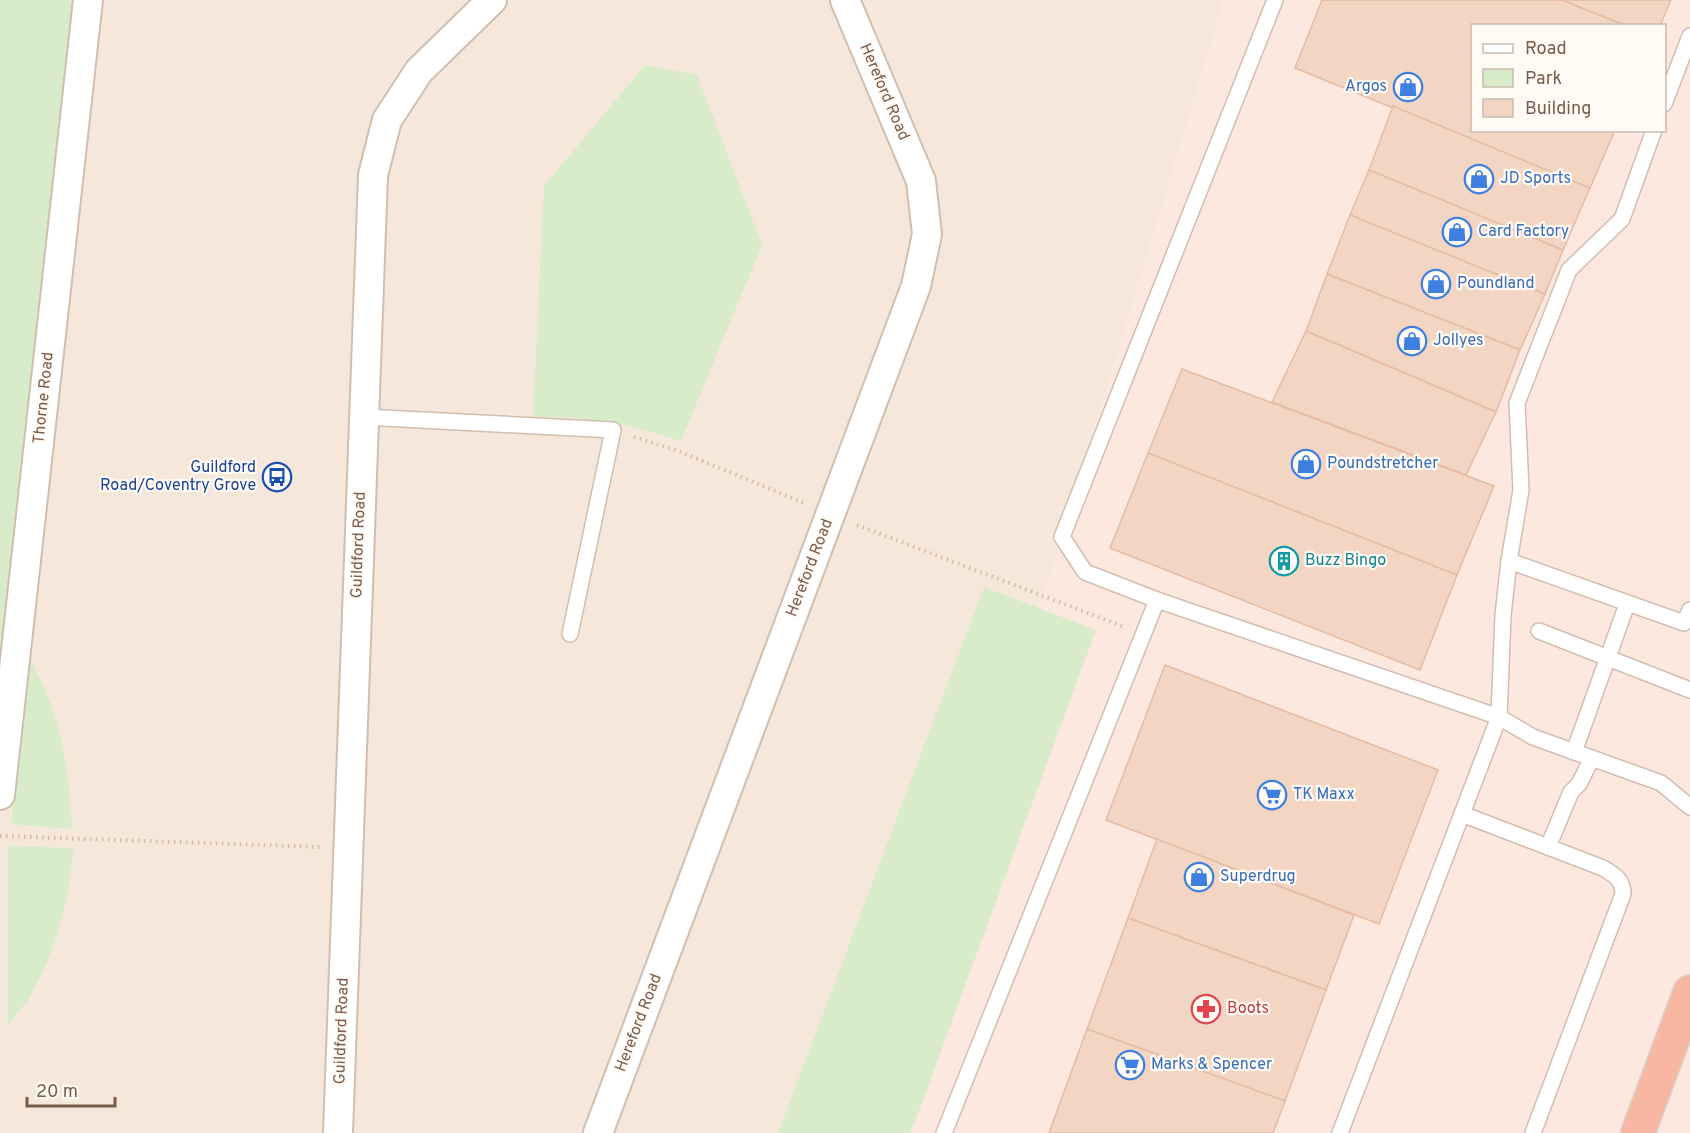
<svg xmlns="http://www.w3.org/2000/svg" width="1690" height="1133" font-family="Overpass,sans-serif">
	<rect width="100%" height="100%" fill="#fdf6ec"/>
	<path fill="#f5e8da" d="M0,0H1224L936,955L879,1133H0Z"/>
	<path fill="#fde8e0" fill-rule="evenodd" d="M1224,0H1690V1133H879L936,955ZM1472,26H1664V130H1472Z"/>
	<g fill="#d8ecc9">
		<path d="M0,0H76L0,659Z"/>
		<path d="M645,65L697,75L762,245L681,441C624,423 592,416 533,417L544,186Z"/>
		<path d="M984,587L1096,630L911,1133H778Z"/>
		<path d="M31,660C61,717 69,765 72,829L11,824Z"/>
		<path d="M8,846L73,848C70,896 58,945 35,987C28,1001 17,1013 8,1026Z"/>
	</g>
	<g fill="#f3d5c3" stroke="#e6bba3" stroke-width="1.5">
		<path d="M1322,0H1562L1627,26H1472V130H1615L1590,188L1295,68Z"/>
		<path d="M1562,0H1671L1660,26H1627Z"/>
		<path d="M1393,106L1590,188L1563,250L1369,170Z"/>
		<path d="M1369,170L1563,250L1545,294L1350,215Z"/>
		<path d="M1350,215L1545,294L1520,350L1327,274Z"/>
		<path d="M1327,274L1520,350L1496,412L1306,331Z"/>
		<path d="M1306,331L1496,412L1466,475L1272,402Z"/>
		<path d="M1182,369L1494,486L1457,575L1148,453Z"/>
		<path d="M1148,453L1457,575L1420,670L1110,548Z"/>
		<path d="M1165,665L1438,770L1379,924L1106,820Z"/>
		<path d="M1157,839L1354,915L1326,990L1128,918Z"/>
		<path d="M1128,918L1326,990L1285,1101L1087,1029Z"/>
		<path d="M1087,1029L1285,1101L1273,1133H1049Z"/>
	</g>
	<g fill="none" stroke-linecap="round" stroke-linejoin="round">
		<g stroke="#d1beb0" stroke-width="18">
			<g id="lane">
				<path d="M1275,0L1062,537L1085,572L1157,600L1499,717L1533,737L1661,783L1690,807"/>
				<path d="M1664,104L1690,36"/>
				<path d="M364,417L613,430L570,634"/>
				<path d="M1509,561L1684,623L1690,610"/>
				<path d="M1539,631L1690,690"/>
				<path d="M1574,752L1627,604"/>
				<path d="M1462,814L1603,868C1615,875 1623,880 1623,894L1533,1133"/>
				<path d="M1548,847L1571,792L1579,784L1592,758"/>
				<path d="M944,1133L1157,600"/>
				<path d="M1340,1133L1499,717L1503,615L1509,561L1521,490L1517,403L1569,270L1622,219L1654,130"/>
			</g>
		</g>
		<g stroke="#d1beb0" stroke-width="32">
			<g id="street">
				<path d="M0,795L88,0"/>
				<path d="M338,1133L373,175L387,120L419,71L492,0"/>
				<path d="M598,1133L916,286L927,234L921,181L845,0"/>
			</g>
		</g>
		<g stroke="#dad1cd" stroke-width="36">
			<path id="highway" d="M1638,1133L1690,992"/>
		</g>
		<g stroke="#d9b8a5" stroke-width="4" stroke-dasharray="1.5 4.5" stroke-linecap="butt">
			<path d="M634,437L681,452L806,504"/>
			<path d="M857,525L1122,626"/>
			<path d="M0,836L320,847"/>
		</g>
		<use href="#lane" stroke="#fff" stroke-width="15"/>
		<use href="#street" stroke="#fff" stroke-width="28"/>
		<use href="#highway" stroke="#f7b7a3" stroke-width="33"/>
	</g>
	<defs>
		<g id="shop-ring" transform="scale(1.5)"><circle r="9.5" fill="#fffaf3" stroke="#3f7fe0" stroke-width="1.5"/><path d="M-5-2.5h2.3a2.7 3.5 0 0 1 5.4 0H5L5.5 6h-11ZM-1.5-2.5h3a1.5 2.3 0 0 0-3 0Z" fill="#3f7fe0"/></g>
		<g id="bus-ring" transform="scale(1.5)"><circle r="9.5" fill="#fffaf3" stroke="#1a4fb4" stroke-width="1.5"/><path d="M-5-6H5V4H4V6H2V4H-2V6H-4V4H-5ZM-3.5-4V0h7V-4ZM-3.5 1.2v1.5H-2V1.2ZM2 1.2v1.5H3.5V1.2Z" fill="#1a4fb4"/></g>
		<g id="building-ring" transform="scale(1.5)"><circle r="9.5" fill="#fffaf3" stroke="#0f9aa8" stroke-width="1.5"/><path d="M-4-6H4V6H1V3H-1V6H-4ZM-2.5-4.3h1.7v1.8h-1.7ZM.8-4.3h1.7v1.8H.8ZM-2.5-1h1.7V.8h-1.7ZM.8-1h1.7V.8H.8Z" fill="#0f9aa8"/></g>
		<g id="supermarket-ring" transform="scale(1.5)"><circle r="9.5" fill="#fffaf3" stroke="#3f7fe0" stroke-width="1.5"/><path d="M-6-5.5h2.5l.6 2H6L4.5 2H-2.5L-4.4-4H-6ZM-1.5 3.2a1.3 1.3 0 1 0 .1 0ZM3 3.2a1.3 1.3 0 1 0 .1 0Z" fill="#3f7fe0"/></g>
		<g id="pharmacy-ring" transform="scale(1.5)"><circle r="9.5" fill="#fffaf3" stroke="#e0444e" stroke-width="1.5"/><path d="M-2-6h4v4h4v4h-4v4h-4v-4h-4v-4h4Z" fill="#e0444e"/></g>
	</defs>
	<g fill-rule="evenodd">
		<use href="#shop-ring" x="1408" y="87"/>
		<use href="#shop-ring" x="1479" y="179"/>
		<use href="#shop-ring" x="1457" y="232"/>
		<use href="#shop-ring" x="1436" y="284"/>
		<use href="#shop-ring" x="1412" y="341"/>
		<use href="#shop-ring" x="1306" y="464"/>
		<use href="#bus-ring" x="277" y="477"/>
		<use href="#building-ring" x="1284" y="561"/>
		<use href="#supermarket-ring" x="1272" y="795"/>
		<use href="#shop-ring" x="1199" y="877"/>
		<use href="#pharmacy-ring" x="1206" y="1009"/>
		<use href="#supermarket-ring" x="1130" y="1065"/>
	</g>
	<g text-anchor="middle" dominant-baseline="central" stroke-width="4.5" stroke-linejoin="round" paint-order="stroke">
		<g font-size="16" fill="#366cbe" stroke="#fffaf3" text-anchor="start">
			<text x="1387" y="87" text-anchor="end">Argos</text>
			<text x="1500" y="179">JD Sports</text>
			<text x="1478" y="232">Card Factory</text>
			<text x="1457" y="284">Poundland</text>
			<text x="1433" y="341">Jollyes</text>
			<text x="1327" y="464">Poundstretcher</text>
			<text x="1293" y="795">TK Maxx</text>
			<text x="1220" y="877">Superdrug</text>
			<text x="1151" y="1065">Marks &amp; Spencer</text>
		</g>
		<g font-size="16" fill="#7a5c4d" stroke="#fffaf3">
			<text transform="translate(884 92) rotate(67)">Hereford Road</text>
			<text transform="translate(44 398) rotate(-84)">Thorne Road</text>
			<text transform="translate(359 545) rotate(-88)">Guildford Road</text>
			<text transform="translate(810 568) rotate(-69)">Hereford Road</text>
			<text transform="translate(639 1023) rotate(-69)">Hereford Road</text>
			<text transform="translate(342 1031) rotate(-88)">Guildford Road</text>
		</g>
		<g font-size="16" fill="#164399" stroke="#fffaf3" text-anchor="end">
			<text x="256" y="468">Guildford<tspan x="256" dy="18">Road/Coventry Grove</tspan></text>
		</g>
		<g font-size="16" fill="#0d838f" stroke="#fffaf3" text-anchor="start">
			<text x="1305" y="561">Buzz Bingo</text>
		</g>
		<g font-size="16" fill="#be3a42" stroke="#fffaf3" text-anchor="start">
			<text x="1227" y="1009">Boots</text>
		</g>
	</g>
	<rect x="1471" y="24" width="195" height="108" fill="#fffaf3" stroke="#cabbb1" stroke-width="1.5"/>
	<rect x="1483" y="44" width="30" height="9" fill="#ffffff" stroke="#cabbb1" stroke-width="1.5"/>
	<text x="1525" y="54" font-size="18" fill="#7a5c4d">Road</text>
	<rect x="1483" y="69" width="30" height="18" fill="#d8ecc9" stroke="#cabbb1" stroke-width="1.5"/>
	<text x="1525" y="84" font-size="18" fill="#7a5c4d">Park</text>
	<rect x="1483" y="99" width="30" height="18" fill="#f3d5c3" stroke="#cabbb1" stroke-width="1.5"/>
	<text x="1525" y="114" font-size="18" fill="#7a5c4d">Building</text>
	<path d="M27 1097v9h88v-9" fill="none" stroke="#7a5c4d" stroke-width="3"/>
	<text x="36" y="1097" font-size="18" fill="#7a5c4d" stroke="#fffaf3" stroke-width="4.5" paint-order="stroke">20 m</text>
</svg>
